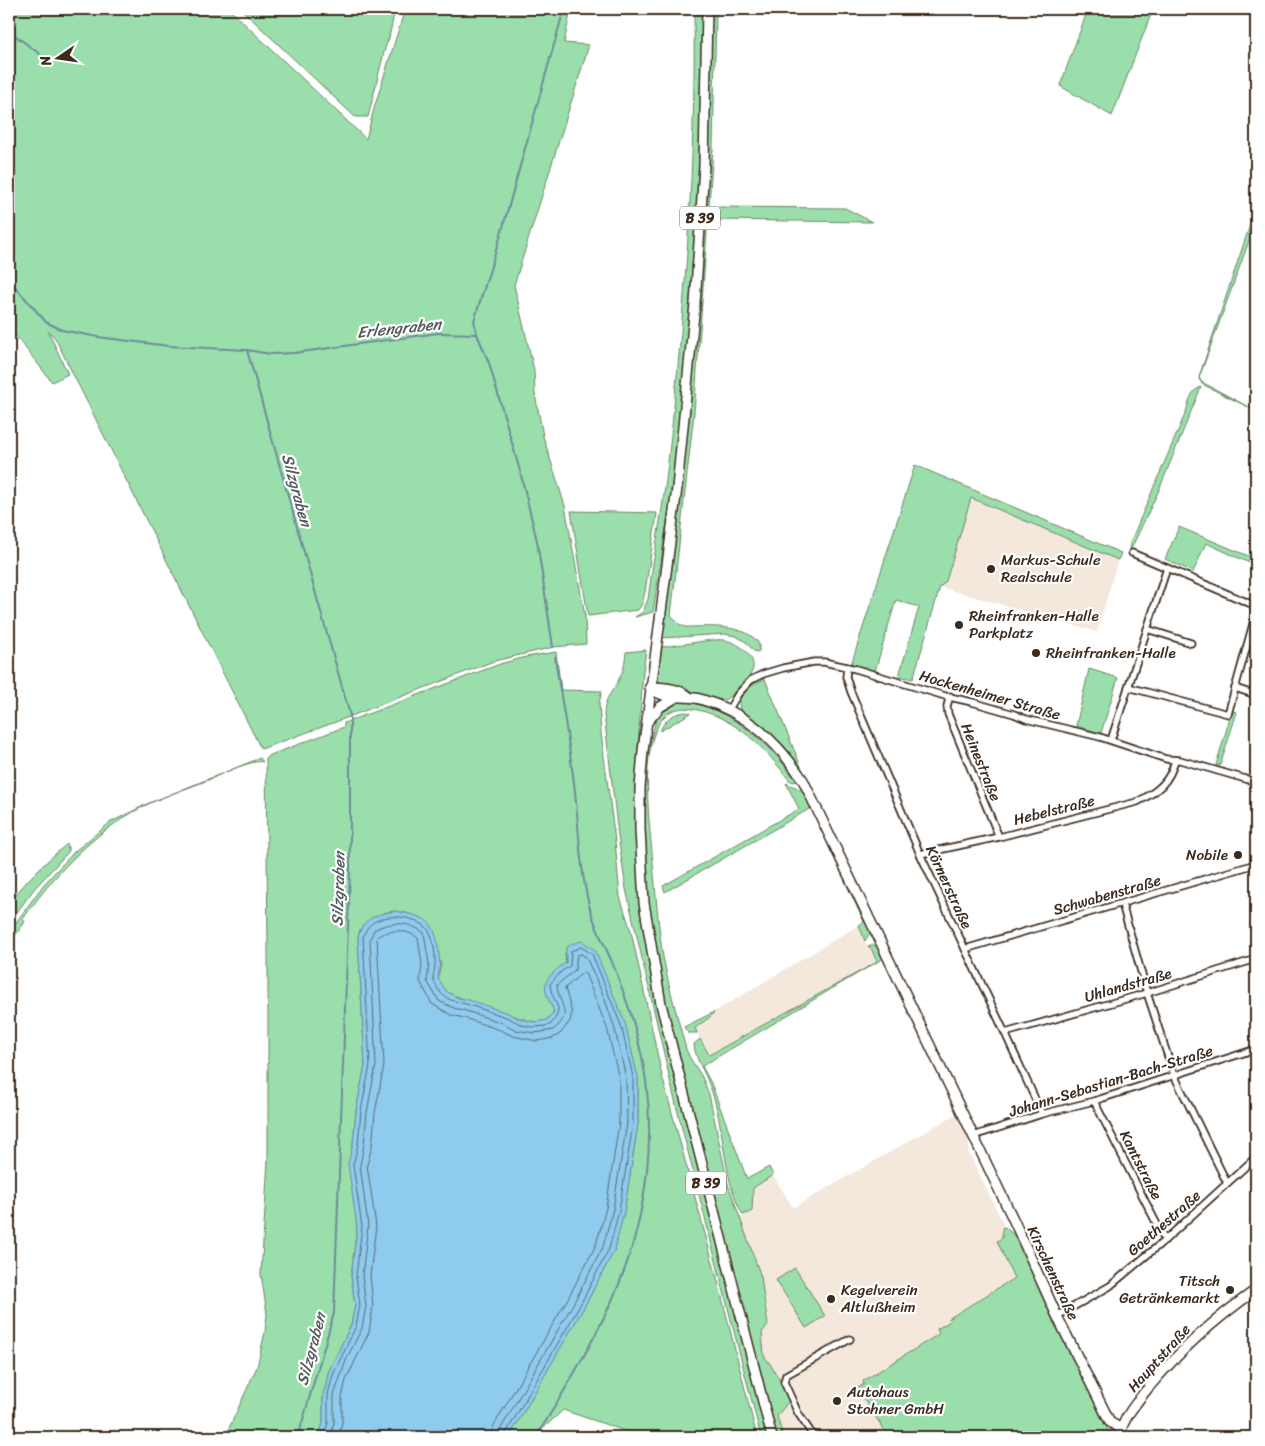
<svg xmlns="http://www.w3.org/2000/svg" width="1265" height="1446" font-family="Sriracha,sans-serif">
	<rect width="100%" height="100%" fill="#fff"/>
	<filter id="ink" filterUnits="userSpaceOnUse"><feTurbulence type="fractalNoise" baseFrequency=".02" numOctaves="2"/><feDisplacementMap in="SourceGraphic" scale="10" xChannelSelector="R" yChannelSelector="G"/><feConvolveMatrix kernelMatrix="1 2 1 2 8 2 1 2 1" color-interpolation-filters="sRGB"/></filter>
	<g filter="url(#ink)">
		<g fill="#f4e7dc">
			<path d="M971,498L1118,560L1097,632L940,587L946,581Z"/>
			<path d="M859,925L866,944L871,948L877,962L708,1055L694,1028L710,1017L714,1012Z"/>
			<path d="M956,1114L968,1137L969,1153L1005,1227L1002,1228V1238L997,1242L1014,1277L949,1318L950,1321L939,1334L863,1381L865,1384L857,1389L889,1437H783L777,1416L789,1401L781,1382L770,1364L764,1356L762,1332L768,1325L764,1289L740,1222L743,1215L752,1211L753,1188L773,1175L793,1208Z"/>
		</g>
		<g fill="#9adfab" stroke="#6a8464">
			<path d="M9,9H229L366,139L375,105L405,9H571L564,43L589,45L514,285L534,370L535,394L543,436L565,506L585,616L586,644L554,647L494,661L333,723L261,749L55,338L48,331L68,374L52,382L9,327Z"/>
			<path d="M241,9H395L389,38L385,48L368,117H355Z"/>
			<path d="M694,9H702L699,163L689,317L678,438L668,516L653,612L635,617L643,612L648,599C653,559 661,520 666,480C684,325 696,164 694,9Z"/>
			<path d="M710,9H716L713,149L694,413L671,615L679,624L685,627C707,627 746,623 759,644V651L757,652L754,651L746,642L736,636L725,634L662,638L679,492Z"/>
			<path d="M1088,9H1153L1112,116L1060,86Z"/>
			<path d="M715,207L845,208L872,222L714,220Z"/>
			<path d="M1256,207V222L1199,378L1200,381L1256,411L1202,384L1199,377Z"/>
			<path d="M1201,387L1159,490L1131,549L1130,548V543L1186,412C1189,402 1190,391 1201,387Z"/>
			<path d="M915,465L1121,553L1118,560L971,498L946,581L940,587L913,679L899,676L919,607L896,600L875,671L851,665Z"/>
			<path d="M571,511L657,513L645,592L642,604L638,610L588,616Z"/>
			<path d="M1179,527L1256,559V566L1206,543L1193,572L1165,559Z"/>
			<path d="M712,640C717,640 723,639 728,641C739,643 755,656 753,668C753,675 731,698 724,700C722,700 718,699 716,699L661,684C653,674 659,659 662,647Z"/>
			<path d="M646,650L643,672L638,747L636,816V846L643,929L665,1040L767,1437H761L673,1093L626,889L618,835L604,714C606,693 611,696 619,679C624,670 625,661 626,652Z"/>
			<path d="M556,652L561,690L602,691L599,703L601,733L615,841L620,897L631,931L662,1076L717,1278L757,1437H638L637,1435L563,1410L534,1437H509L583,1309L614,1251L624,1212L638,1124V1077L565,953L566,963L546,992L554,1011L547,1020C544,1021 539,1022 536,1022C529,1022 450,995 446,992C443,988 440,982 438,978L441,964L423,919C392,907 385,908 360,929L358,938L365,1065L356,1111L353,1143L357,1227L351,1276L355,1305L351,1325L328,1373L326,1386L323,1393V1423L319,1437H225L257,1367L265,1332L267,1314L261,1274L268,1160V949L266,758L268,756L344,727V723L500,664L526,657Z"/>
			<path d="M1089,669L1118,678L1101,733L1076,726Z"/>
			<path d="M765,679L804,774C786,750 766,728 741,711C733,696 753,683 765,679Z"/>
			<path d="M682,701C731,708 769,743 797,781L793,782L789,780C766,749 737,719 698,710C685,707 672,707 663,718C638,747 650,827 653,863C656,894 658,926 663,957C669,988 678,1019 686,1049L690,1058L702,1077L709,1094L728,1184L761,1277L768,1325L762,1332L764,1356L770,1364L781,1382L789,1401L777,1416L783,1437H776L675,1050L663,997L648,903L644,805L648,750L657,716L666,706Z"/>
			<path d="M1232,711L1237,712L1220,766L1216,765Z"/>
			<path d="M685,712L691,713L660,731C665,719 672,714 685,712Z"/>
			<path d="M260,758L263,762C254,759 223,773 213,778C187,789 159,797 135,811C88,838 54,875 23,919L25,922L9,944V932L44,884L76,850L111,822L149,803Z"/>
			<path d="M786,783L804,791L871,931L865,941L859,925L864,922L811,808L665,892L663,886L799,809Z"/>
			<path d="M67,844L69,851L34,889L9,923C9,918 7,909 10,904C20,885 50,858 67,844Z"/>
			<path d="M872,945L877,946L883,958L877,962L702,1066L711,1083L747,1179L769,1167L773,1175L753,1188L752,1211L743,1215C721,1176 726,1126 709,1084C704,1070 695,1059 694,1044L700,1039L709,1055L877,962L871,948L868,947Z"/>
			<path d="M714,1012L710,1017L695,1028L697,1033H688L684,1027Z"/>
			<path d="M1005,1227L1016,1237L1107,1429L1112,1432L1113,1437H889L857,1389L864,1384L863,1381L939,1334L937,1329L950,1321L948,1319L1014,1278L997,1241L1002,1238V1228Z"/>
			<path d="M795,1268L825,1316L806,1328L776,1280Z"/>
		</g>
		<path fill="#8ecbee" stroke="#6d8b9b" d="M396,911C422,917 434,917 438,946C440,958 440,967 438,978L446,991L458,998L469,1000L508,1013L519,1019L535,1022L547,1020L554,1012C548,996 539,987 552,974C557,969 560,966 566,963V948L571,944L582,941L595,950L625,1023L638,1077V1124L624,1212L614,1251L583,1309L509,1437H319L323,1423V1393L326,1386L328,1373L351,1325L355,1305L351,1276L357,1227L348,1164L353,1143L356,1111L365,1065L358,938C362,917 378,914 396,911Z"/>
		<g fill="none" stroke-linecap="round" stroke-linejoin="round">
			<g stroke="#5c6a71" stroke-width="1">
				<path d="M324,1437L328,1423V1394L333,1375L356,1326L360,1305L356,1276L362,1227L353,1165L358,1144L361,1111L370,1065L363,938C368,911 410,912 427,928C433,933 436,957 435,965C435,970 432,975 434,980C435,985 440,993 444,996C452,1002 460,1002 469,1005C481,1009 494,1013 506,1017C515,1021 524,1027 534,1027C539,1027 545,1026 550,1025C567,1007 552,1004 550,984L562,971L570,966L571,951L581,947L592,954L621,1025L633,1077V1124L619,1211L609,1249L579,1307L506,1433L505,1437"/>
				<path d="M330,1437L334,1423V1395L347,1358L362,1328L366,1306L362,1276L368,1226L360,1165L364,1145L367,1112L376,1065L370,939L374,930C390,921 409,921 424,933L429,964L427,981L439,1001L454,1008L466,1011L503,1023L516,1030L535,1033L553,1030C575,1013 558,1005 557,985L575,970L577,955L581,954L586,957L604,997L614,1026L626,1078L627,1123L613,1209L603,1247L573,1304L500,1430L498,1437"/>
				<path d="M338,1437L342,1423V1397L346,1380L369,1332L373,1306L370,1275L376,1226L367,1165L372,1146L375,1113L384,1065L377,939L378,936C391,929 406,929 418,938L422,964L420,981L432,1004L451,1015L464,1018L500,1030L513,1036L537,1041L553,1038L561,1033L570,1021L572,1013L565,988L582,973H585L607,1028L619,1079V1123L606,1208L596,1245L567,1300L493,1427L491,1437"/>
			</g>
			<g stroke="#6d8b9b" stroke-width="2">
				<path d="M9,31L40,54"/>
				<path d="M9,280L46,322L62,330L98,337L169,346L247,350L271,354L294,353L438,333L477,334L474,321L501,234L564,9"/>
				<path d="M477,334L489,363L520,471L537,541L553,647"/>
				<path d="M247,350L350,715V871L334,1313L298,1437"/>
				<path d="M536,1437C563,1394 588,1351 610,1305C649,1221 661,1121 636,1032C630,1008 621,985 612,962C604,944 594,925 589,905C579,865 579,824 574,783C569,741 561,699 555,657"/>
			</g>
			<g stroke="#3b2a1e" stroke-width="9">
				<g id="street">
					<path d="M1132,553L1256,606"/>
					<path d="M1147,629L1191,643"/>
					<path d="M847,667L846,677L851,692L920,854L1005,1033L1042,1114"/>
					<path d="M1128,687L1228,714L1256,613"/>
					<path d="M1235,688L1256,695"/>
					<path d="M950,696L947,706L948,714L999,837"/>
					<path d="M729,709L738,694L751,680L763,674L783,668L814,662H824L856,669L945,696L972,702L1014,714L1026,719L1100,737L1166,759L1180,760L1256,782"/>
					<path d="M1111,740L1167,568"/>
					<path d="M1256,822V847"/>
					<path d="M920,854L999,837L1137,802C1157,792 1170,782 1175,760"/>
					<path d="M1122,904L1147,993L1174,1075L1227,1183"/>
					<path d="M965,949L1256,864"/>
					<path d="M1005,1033L1147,993L1256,959"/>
					<path d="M1094,1101L1165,1240"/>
					<path d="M973,1136L1042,1114L1094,1101L1256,1049"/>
					<path d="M1057,1316L1110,1286L1165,1240L1256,1157"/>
					<path d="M814,1437L798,1413L784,1382L786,1375L850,1339"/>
				</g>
			</g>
			<g stroke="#3b2a1e" stroke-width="12">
				<g id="secondary">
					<path d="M650,687C665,702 682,694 700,699C746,712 777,741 803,780L1014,1221L1057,1316L1110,1422L1121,1429"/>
					<path d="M650,687C662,687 679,688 688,696"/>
					<path d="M647,722L660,707L675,698"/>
					<path d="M1119,1437C1123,1418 1136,1403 1148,1388C1180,1350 1216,1318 1256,1290"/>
				</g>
			</g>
			<g stroke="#3b2a1e" stroke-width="12">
				<path id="primary" d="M707,9L704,166L695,304L677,488L643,751L640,788V829L644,903L661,1004L772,1437"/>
			</g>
			<use href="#street" stroke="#fff" stroke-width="5.5"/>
			<use href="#secondary" stroke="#fff" stroke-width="9"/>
			<use href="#primary" stroke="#fff" stroke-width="9"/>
		</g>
	</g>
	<g fill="#3b2a1e" stroke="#fff" stroke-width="2">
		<circle cx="991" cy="569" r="5"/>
		<circle cx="959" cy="625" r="5"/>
		<circle cx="1036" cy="653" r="5"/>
		<circle cx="1238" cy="855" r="5"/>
		<circle cx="1230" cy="1290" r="5"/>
		<circle cx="831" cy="1299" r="5"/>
		<circle cx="837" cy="1401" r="5"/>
	</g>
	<g text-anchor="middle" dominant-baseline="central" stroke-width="4.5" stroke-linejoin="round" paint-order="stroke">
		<g fill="#fff" stroke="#766a62" stroke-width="1">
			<rect x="680" y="206.5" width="40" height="23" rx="4"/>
			<rect x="686" y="1171.5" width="40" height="23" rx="4"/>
		</g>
		<g font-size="14" font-weight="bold" fill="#3b2a1e">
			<text x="700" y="218">B 39</text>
			<text x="706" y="1183">B 39</text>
		</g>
		<g font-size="15" fill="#3b2a1e" stroke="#fff" text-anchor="start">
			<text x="1001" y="560">Markus-Schule<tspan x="1001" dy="17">Realschule</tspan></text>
			<text x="969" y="616">Rheinfranken-Halle<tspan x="969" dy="17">Parkplatz</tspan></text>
			<text x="1046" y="653">Rheinfranken-Halle</text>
			<text x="1228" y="855" text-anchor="end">Nobile</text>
			<text x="1220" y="1281" text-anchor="end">Titsch<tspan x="1220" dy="17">Getränkemarkt</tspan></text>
			<text x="841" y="1290">Kegelverein<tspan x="841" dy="17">Altlußheim</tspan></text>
			<text x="847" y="1392">Autohaus<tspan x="847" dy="17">Stohner GmbH</tspan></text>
		</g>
		<g font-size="15" fill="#3b2a1e" stroke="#fff">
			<text transform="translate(990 695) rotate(16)">Hockenheimer Straße</text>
			<text transform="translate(981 762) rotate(68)">Heinestraße</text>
			<text transform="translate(1054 810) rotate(-14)">Hebelstraße</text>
			<text transform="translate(949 887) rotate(65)">Körnerstraße</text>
			<text transform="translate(1107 895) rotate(-16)">Schwabenstraße</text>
			<text transform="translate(1128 985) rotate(-16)">Uhlandstraße</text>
			<text transform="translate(1111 1081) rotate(-17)">Johann-Sebastian-Bach-Straße</text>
			<text transform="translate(1141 1165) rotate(63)">Kantstraße</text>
			<text transform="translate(1164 1223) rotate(-41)">Goethestraße</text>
			<text transform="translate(1053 1273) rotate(65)">Kirschenstraße</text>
			<text transform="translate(1159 1358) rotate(-48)">Hauptstraße</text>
		</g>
		<g font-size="16" font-style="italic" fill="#545a5c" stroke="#fff">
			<text transform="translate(399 328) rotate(-6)">Erlengraben</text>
			<text transform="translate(297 490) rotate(75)">Silzgraben</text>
			<text transform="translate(338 889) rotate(-88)">Silzgraben</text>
			<text transform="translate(311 1349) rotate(-75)">Silzgraben</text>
		</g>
	</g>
	<rect width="1265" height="1446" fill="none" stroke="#fff" stroke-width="30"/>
	<rect x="15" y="15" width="1235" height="1416" fill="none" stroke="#3b2a1e" stroke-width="2" filter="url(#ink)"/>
	<g transform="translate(58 58) rotate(257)" stroke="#ffffff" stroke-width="4" paint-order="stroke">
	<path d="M0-4L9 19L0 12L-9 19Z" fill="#3b2a1e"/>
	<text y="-8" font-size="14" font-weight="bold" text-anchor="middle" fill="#3b2a1e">N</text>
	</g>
</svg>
